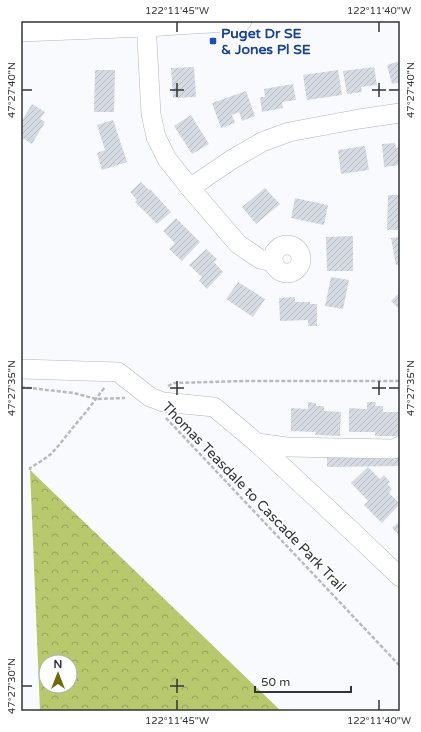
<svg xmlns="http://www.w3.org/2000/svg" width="421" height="732" font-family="'Varela Round',sans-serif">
	<defs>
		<pattern id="forest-crowns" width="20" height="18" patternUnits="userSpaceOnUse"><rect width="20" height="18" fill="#b7c86d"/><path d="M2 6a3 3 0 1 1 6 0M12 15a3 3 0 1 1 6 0" fill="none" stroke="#95a35a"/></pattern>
		<pattern id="building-hatch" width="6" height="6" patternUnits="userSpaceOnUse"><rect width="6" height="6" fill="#d6dae3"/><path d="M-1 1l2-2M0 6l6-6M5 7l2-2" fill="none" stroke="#b8bcc3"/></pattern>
	</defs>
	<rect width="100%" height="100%" fill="#f8fafe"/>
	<path fill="url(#forest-crowns)" fill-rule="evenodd" d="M30,470L281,711H40ZM46,662H70V686H46Z"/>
	<g fill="url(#building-hatch)">
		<path d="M400,61V82L392,84L387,65Z"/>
		<path d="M194,67L196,97L173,98L171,68Z"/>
		<path d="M374,67L377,85L361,87L362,92L347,94L343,71Z"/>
		<path d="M95,70H115L114,112H94Z"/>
		<path d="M338,70L342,95L307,100L303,75Z"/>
		<path d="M293,84L296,100L282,102L283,108L262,112L260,97H265L264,89Z"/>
		<path d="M246,91L255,116L242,121L239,112L232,115L235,123L221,128L212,103Z"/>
		<path d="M32,104L45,112L40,119L45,122L32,144L21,137V122Z"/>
		<path d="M191,115L209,144L192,154L174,126Z"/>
		<path d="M113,120L127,162L102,170L97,153L105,150L97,125Z"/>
		<path d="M395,143L396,148L400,147V165L384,167L382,144Z"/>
		<path d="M365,146L369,170L341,174L338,150Z"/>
		<path d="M141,182L149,190L150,189L171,212L157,224L135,202L137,200L130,192Z"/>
		<path d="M265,188L280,204L256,224L242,207Z"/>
		<path d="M388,195H400V230H387Z"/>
		<path d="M295,198L328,205L324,225L291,218Z"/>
		<path d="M176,218L200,242L182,261L169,249L175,243L163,231Z"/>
		<path d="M353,236V271H327L326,237Z"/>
		<path d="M400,237V265H396L391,238Z"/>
		<path d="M206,249L217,259L214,262L223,272L207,289L199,281L202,277L189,265Z"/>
		<path d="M331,277L349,280L343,309L325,306Z"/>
		<path d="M238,282L265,299L253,317L226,299Z"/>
		<path d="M400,292V310L391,301Z"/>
		<path d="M295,297V302H310V304H317V326H308V320L280,321L279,298Z"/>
		<path d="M308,402L316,403V406H324V411L341,412L340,436L315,435L316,432L291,431V408L308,409Z"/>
		<path d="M367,402H376L375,406H383V412H400L399,436H375V432H349V408L367,409Z"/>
		<path d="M327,456H400V466L327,467Z"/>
		<path d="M368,467L380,479L384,475L390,482L387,484L392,489L389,493L400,504L382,523L364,505L368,501L351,483Z"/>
		<path d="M400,521V536L392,528Z"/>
	</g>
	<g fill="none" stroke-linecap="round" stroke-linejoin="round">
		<g stroke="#b1b5be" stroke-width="20">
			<g id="minor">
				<path d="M146,21L151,114L156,137L167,159L190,188L238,244L260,259L273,262"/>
				<path d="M21,32L146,27L242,21"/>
				<path d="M190,188L231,160L262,142L289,132L359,119L400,113"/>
				<circle cx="287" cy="259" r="14"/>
				<path d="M21,369L118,372L150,397L163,402L214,407L257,443L287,447L394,449L400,446"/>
				<path d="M257,443L355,534L400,577"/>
			</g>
		</g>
		<g stroke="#b8babe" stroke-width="2.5" stroke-dasharray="4 2" stroke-linecap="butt">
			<path d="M168,386L174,383L244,381H400"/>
			<path d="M21,387L74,393L96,399L125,398"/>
			<path d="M166,418L400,666"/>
			<path d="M30,470V468L43,460L51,454L59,445L75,425L86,412L105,387"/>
		</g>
		<use href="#minor" stroke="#fff" stroke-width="19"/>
	</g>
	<path fill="none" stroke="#323437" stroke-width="1.5" d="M177,22V32M379,22V32M177,83V97M379,83V97M22,90H32M170,90H184M372,90H386M389,90H399M177,381V395M379,381V395M22,388H32M170,388H184M372,388H386M389,388H399M177,679V693M22,686H32M170,686H184M177,700V710M379,700V710"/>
	<rect fill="#1a4fb4" stroke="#fff" stroke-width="1.5" x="209" y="37" width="8" height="8" rx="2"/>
	<g text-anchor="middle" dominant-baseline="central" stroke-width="3.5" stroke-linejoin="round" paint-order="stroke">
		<g font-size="14" font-weight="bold" fill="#164399" stroke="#fff" text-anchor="start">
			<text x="221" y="33">Puget Dr SE<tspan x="221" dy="16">&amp; Jones Pl SE</tspan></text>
		</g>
		<g font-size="14" fill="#323437" stroke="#fff">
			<text transform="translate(254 497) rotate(46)">Thomas Teasdale to Cascade Park Trail</text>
		</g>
	</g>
	<rect width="421" height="732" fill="none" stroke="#ffffff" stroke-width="44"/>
	<g transform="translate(58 674)"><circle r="19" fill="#ffffff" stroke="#adaeaf"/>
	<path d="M0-3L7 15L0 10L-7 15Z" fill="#6f6b07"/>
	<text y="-6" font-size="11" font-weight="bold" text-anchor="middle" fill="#323437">N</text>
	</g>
	<path d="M255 686v6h96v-6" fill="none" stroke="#323437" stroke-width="2"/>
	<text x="261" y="686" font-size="12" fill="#323437" stroke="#ffffff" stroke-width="3" paint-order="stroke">50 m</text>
	<rect x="22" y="22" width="377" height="688" fill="none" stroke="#323437" stroke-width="1.5"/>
	<g font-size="10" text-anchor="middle" fill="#323437">
		<text x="177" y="14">122°11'45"W</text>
		<text x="379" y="14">122°11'40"W</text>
		<text transform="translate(11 90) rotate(-90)" y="4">47°27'40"N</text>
		<text transform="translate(410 90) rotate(-90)" y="4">47°27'40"N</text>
		<text transform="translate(11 388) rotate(-90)" y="4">47°27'35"N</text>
		<text transform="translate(410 388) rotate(-90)" y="4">47°27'35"N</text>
		<text transform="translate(11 686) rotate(-90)" y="4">47°27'30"N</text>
		<text x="177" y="724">122°11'45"W</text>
		<text x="379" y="724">122°11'40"W</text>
	</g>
</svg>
